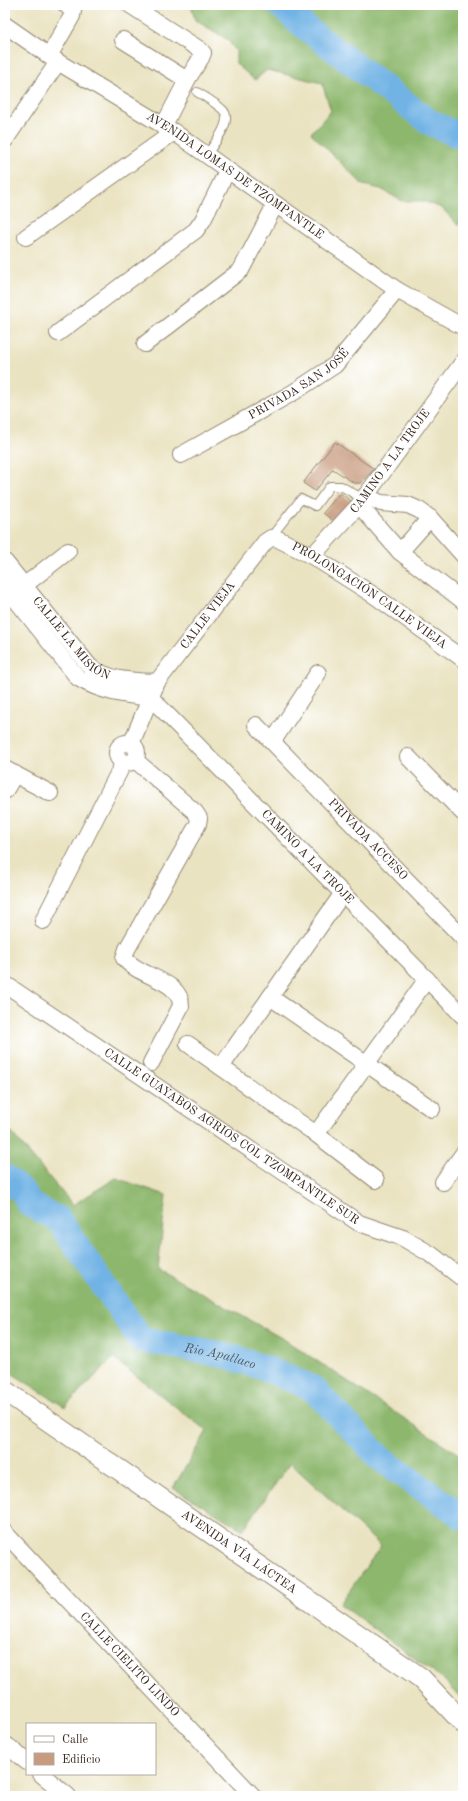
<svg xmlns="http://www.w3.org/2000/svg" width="468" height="1801" font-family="'Old Standard TT',serif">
	<rect width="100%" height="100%" fill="#fff"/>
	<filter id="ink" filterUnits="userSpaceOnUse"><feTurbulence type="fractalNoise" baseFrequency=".025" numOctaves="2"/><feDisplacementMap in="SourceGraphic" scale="8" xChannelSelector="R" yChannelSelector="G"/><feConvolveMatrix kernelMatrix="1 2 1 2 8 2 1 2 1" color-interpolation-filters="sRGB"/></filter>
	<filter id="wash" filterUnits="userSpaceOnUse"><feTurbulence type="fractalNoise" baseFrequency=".012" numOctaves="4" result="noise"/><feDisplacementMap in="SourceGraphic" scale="16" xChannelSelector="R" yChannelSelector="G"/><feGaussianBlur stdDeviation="0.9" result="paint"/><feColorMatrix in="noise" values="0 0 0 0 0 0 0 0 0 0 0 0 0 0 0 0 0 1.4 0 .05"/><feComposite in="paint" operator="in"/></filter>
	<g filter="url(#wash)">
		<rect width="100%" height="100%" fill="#eae3c1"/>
		<g fill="#8db76d" stroke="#647046">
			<path d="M191,5H463V227L457,224L442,208L423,201H402L381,189L363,185L311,133L331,111L322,83L267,70L255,80L236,64V51L227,39L195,20Z"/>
			<path d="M5,1125L73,1205L116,1178L166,1195L158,1269L285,1340L463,1457V1700L444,1680L340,1604L381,1546L290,1463L243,1530L173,1488L207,1431L113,1358L65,1407L5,1369Z"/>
		</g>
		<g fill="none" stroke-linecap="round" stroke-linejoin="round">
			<g stroke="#71b3e5" stroke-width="26">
				<path d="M280,5L305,27L431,123L463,137"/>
				<path id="s1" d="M5,1177L23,1192L29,1204L58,1219L141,1340L220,1354L262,1367L312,1388L381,1459L463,1517"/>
			</g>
		</g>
		<g id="blocks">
			<g fill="#c89b7f">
				<path d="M335,442L374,469L361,483H354L333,469L315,491L303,483Z"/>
				<path d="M340,493L351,501L335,522L323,513Z"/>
			</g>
		</g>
	</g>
	<g filter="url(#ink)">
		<use href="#blocks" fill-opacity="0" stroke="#928670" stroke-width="1"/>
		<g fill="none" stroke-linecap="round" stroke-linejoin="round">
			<g stroke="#928670" stroke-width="10">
				<g id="service">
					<path d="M197,92C205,97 216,103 223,110C234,121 213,145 206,156"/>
					<path d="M270,538L301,499L315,506L330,486H341L363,499"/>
				</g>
			</g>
			<g stroke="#928670" stroke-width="18">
				<g id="minor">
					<path d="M130,5L199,49L203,53L201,58L187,80L163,127"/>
					<path id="s2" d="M5,25L58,62L174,132L397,290L463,327"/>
					<path d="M123,40L187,80"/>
					<path d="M49,56L72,16L73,11L66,5"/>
					<path d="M5,140L58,62"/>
					<path d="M26,237L174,132"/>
					<path d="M58,333L196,230L203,220L227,171"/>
					<path d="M145,344L241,270L275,205"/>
					<path id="s3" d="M181,455L294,392L335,365L397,290"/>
					<path d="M365,496L381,503L408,505L419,510L430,518L463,555"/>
					<path d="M359,505L400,552L463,601"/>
					<path d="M400,552L430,518"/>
					<path id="s4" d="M312,556L359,505L463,362"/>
					<path id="s5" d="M5,562L90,667C112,681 131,681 157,682"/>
					<path d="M5,586L78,678C101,692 125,695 151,698"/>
					<path d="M16,592L68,551"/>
					<path id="s6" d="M151,698L463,1016"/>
					<path id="s7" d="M256,725L463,938"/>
					<path d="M273,741L318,673"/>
					<circle cx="127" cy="753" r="10"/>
					<path id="s8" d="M131,744L157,682L265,542L271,538H276L312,556L375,596L463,659"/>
					<path d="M408,757L463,813"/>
					<path d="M135,760L195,812L199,818L198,824L127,949L124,958C139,978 181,979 181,1006L151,1063"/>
					<path d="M5,769L50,793"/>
					<path d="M5,791L15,774"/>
					<path d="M43,921L124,762"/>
					<path id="s9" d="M5,984L359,1223L403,1238L432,1255L463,1279"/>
					<path d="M270,997L432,1109"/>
					<path d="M188,1044L316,1134L376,1180"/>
					<path d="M221,1067L343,893"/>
					<path d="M316,1134L427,979"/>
					<path d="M443,1182L463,1154"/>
					<path id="s10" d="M5,1533L253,1796"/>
					<path d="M5,1744L27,1762"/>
					<path d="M41,1774L68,1796"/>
				</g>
			</g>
			<g stroke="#928670" stroke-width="22">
				<g id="tertiary">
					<path id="s11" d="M5,1391L421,1678L463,1723"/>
				</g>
			</g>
			<use href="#service" stroke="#fff" stroke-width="8"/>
			<use href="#minor" stroke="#fff" stroke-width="16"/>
			<use href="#tertiary" stroke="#fff" stroke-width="20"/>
		</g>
	</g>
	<g text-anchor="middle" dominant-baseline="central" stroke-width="3" stroke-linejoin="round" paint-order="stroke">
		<g font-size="12" fill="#3b2a1e" stroke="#fff">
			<text stroke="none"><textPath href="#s2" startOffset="275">AVENIDA LOMAS DE TZOMPANTLE</textPath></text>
			<text stroke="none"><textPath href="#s3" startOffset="138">PRIVADA SAN JOSÉ</textPath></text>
			<text stroke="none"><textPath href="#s4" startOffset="123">CAMINO A LA TROJE</textPath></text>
			<text stroke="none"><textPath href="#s8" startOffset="366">PROLONGACIÓN CALLE VIEJA</textPath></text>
			<text stroke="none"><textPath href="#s8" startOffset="151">CALLE VIEJA</textPath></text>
			<text stroke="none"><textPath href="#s5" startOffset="102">CALLE LA MISIÓN</textPath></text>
			<text stroke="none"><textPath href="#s7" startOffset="160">PRIVADA ACCESO</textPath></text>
			<text stroke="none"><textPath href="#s6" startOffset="223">CAMINO A LA TROJE</textPath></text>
			<text stroke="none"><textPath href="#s9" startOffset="273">CALLE GUAYABOS AGRIOS COL TZOMPANTLE SUR</textPath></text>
			<text stroke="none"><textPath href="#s11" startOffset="284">AVENIDA VÍA LÁCTEA</textPath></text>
			<text stroke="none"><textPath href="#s10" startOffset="181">CALLE CIELITO LINDO</textPath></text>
		</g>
		<g font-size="13" font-style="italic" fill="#4e5a64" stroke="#fff">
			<text stroke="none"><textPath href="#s1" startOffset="297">Rio Apatlaco</textPath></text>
		</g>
	</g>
	<rect width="468" height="1801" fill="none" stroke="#fff" stroke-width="20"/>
	<rect x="26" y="1723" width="130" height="52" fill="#ffffff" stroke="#b1aaa5"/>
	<rect x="34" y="1736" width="20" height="6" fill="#ffffff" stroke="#b1aaa5"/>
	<text x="62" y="1743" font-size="12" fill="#3b2a1e">Calle</text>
	<rect x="34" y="1753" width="20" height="12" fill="#c89b7f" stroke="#b1aaa5"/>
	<text x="62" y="1763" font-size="12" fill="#3b2a1e">Edificio</text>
</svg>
